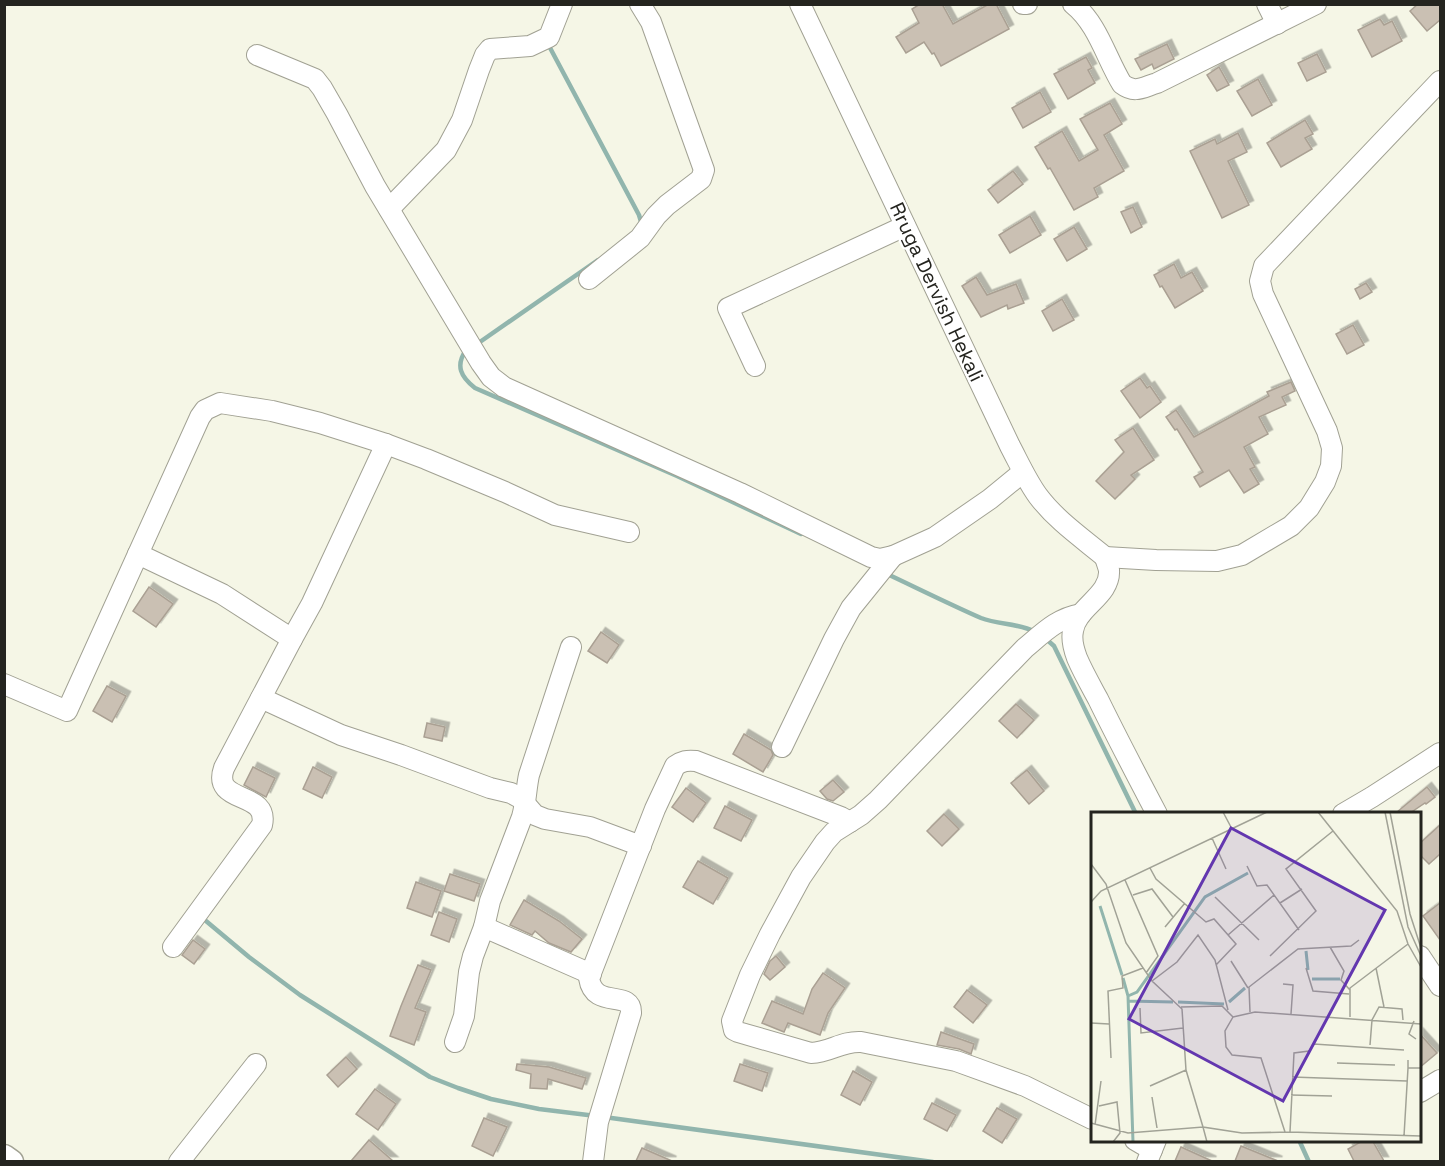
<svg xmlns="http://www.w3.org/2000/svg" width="1445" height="1166" font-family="'Space Grotesk',sans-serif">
	<defs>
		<filter id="shadow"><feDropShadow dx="4.5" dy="-4.5" stdDeviation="0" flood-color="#0004"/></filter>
	</defs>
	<rect width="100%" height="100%" fill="#f5f6e6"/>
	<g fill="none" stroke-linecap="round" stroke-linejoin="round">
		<g stroke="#91b5ad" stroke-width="4.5">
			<path d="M548,44L639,215L642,225"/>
			<path d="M477,344L598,260"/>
			<path d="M466,350C455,366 461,377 475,388L677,476L801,534"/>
			<path d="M885,573C917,588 949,604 981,618C999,625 1019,623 1035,632"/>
			<path d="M1045,638L1054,646L1136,814"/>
			<path d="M206,921L249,957L300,995L430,1077L458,1088L491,1099L539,1109L596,1116"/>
			<path d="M604,1117L933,1162"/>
			<path d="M1299,1140L1309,1162"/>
		</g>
	</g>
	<g fill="#cac0b3" stroke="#aaa093" stroke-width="1.5" filter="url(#shadow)">
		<path d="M920,4H942L953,24L989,4H996L1009,29L941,66L934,53L932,54L924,42L906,53L896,37L919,23L912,9Z"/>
		<path d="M1418,4H1440V20L1427,31L1410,11Z"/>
		<path d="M1380,19L1384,25L1392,21L1402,41L1372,57L1358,30Z"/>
		<path d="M1167,44L1174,59L1154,69L1152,64L1141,70L1135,59Z"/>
		<path d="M1317,54L1326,72L1307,81L1298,63Z"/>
		<path d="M1086,57L1092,68L1088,70L1095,83L1068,99L1054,74Z"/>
		<path d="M1219,67L1229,85L1217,91L1207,75Z"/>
		<path d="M1258,79L1272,105L1252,116L1237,91Z"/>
		<path d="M1040,92L1051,112L1023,128L1012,108Z"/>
		<path d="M1110,103L1122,124L1104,135L1124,171L1094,188L1098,197L1074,210L1050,168L1048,169L1035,147L1062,131L1079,161L1098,150L1080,119Z"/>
		<path d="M1305,120L1313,134L1305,138L1312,149L1281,167L1267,143Z"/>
		<path d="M1238,133L1247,152L1228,161L1249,205L1222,218L1190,151L1215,139L1217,144Z"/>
		<path d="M1013,171L1023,184L998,203L988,190Z"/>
		<path d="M1133,207L1142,227L1131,233L1121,212Z"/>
		<path d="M1030,216L1041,235L1010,253L999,235Z"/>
		<path d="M1074,227L1087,249L1067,261L1054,239Z"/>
		<path d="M1174,264L1181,278L1192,272L1203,291L1175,308L1162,286L1160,287L1154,275Z"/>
		<path d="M976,277L987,295L1016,284L1024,303L1008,309L1007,305L981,317L962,286Z"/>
		<path d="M1366,283L1372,292L1360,299L1355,289Z"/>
		<path d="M1062,299L1074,320L1053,331L1042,311Z"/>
		<path d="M1353,325L1364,345L1347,354L1336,334Z"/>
		<path d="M1140,378L1147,388L1150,386L1161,402L1140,418L1121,391Z"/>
		<path d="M1291,382L1295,391L1282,397L1286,405L1259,417L1268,434L1244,447L1255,467L1250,469L1259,484L1244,493L1229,470L1200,487L1194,477L1203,472L1177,429L1175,430L1166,417L1176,410L1194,437L1269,396L1267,392Z"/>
		<path d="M1133,428L1154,460L1131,475L1135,479L1115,499L1096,481L1124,452L1115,440Z"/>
		<path d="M149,587L173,604L156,627L133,611Z"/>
		<path d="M601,632L619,645L607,663L588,651Z"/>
		<path d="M107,686L126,696L112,722L93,711Z"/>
		<path d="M1016,704L1034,720L1017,738L999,721Z"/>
		<path d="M427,723L445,727L442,741L424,737Z"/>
		<path d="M744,734L771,750L773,755L763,772L733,754Z"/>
		<path d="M253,767L275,778L266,797L244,785Z"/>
		<path d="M313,767L332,777L322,798L303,789Z"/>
		<path d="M1027,770L1044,791L1029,804L1011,783Z"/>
		<path d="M833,780L844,792L833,801L827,799L820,791Z"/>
		<path d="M1427,787L1435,797L1426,804L1425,803L1410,813H1399L1397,812Z"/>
		<path d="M686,788L706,803L693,822L672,807Z"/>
		<path d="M725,806L752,820L741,841L714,828Z"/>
		<path d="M944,814L959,829L942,846L927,831Z"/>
		<path d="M1440,825V854L1429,864L1419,854V844Z"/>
		<path d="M698,861L728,878L713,904L683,887Z"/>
		<path d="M450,874L480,884L474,901L444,891Z"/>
		<path d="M416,882L441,891L432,917L407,908Z"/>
		<path d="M524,900L559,921L582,939L571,952L549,943L535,931L532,935L510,925Z"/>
		<path d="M1440,903V940L1423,916Z"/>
		<path d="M439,912L457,919L449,942L431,935Z"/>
		<path d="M193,940L205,949L194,964L182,955Z"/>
		<path d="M776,956L785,967L770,980L764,974L770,961Z"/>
		<path d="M418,965L431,970L415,1008L426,1012L414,1045L390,1036L401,1006Z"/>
		<path d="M823,973L845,988L828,1013L820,1035L788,1023L784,1032L762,1023L772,1001L803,1014L812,989Z"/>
		<path d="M967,990L987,1005L973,1023L954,1007Z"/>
		<path d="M941,1032L974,1044L971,1054L959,1049L937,1045Z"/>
		<path d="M1419,1033L1437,1053L1419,1068Z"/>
		<path d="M346,1057L357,1069L338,1087L327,1075Z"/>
		<path d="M517,1064L549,1067L586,1078L582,1089L548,1079L547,1089L530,1088L531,1074L516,1070Z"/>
		<path d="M740,1064L768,1073L762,1091L734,1081Z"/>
		<path d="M853,1071L872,1082L860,1105L841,1095Z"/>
		<path d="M375,1089L396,1104L378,1130L356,1114Z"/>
		<path d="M932,1103L956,1115L947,1131L924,1119Z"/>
		<path d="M997,1108L1017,1119L1002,1143L983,1131Z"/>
		<path d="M484,1118L507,1127L493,1156L472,1146Z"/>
		<path d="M369,1140L393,1161H351Z"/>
		<path d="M1364,1140H1372L1384,1161H1354L1348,1149Z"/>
		<path d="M1241,1146L1278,1161H1235Z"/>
		<path d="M1181,1147L1212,1161H1175Z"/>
		<path d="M642,1148L672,1161H636Z"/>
	</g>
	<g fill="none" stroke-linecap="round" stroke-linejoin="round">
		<g stroke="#a1a193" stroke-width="22">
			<g id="minor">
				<path d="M800,4L1010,446C1019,463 1027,481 1038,496C1056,520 1082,538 1105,557"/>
				<path d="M1023,4H1027"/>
				<path d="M1073,4C1098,24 1106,58 1122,84C1135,94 1143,87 1157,83L1316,4"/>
				<path d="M1267,4L1277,24"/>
				<path d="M257,55L315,79L322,88L337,114L375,186L481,363L491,377L504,387L740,493L871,557L880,559L893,556L935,537L990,499L1023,472"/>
				<path d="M389,209L446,150L462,120L479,70L485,55L490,49L530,46L549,37L562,4"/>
				<path d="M589,279L640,238L656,216L667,205L701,179L704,170L651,22L640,4"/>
				<path d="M755,366L728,308L905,226"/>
				<path d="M138,554L222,594L292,639"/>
				<path d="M1105,557L1156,560L1217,561L1242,555L1291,526L1309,508L1325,482L1331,466L1332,448L1327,431L1263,294L1260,281L1264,266L1440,81"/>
				<path d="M1105,557C1106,561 1108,566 1109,570C1111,596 1076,607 1073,631C1071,640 1074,650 1077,658C1083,672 1091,686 1098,699C1117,738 1137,776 1157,814"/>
				<path d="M1081,614C1057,618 1043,633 1025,648L878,800L861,815L834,832L825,842L801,877L770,934L750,975L732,1021L734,1030L738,1032L811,1053C831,1052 841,1041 861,1042L956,1061L1025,1086L1092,1119"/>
				<path d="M4,684L67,711L200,417L205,410L220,403L272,411L320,423L386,444L426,459L505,492L555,515L629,532"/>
				<path d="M261,698L341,735L401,755L490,788L511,793L520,798L535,815L545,819L590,827L641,846"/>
				<path d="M782,747L834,639L851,608L893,556"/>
				<path d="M1343,814L1372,797L1440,753"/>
				<path d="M484,927L591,974"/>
				<path d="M173,947L262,825C270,790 211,805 224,768L292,639L312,603L386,444"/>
				<path d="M1420,956L1440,986"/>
				<path d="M455,1042L464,1016L469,972L473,956L484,927L490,901L522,817C526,803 526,789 529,775L571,647"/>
				<path d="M1420,1092L1440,1080"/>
				<path d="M1135,1140L1152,1150"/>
				<path d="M179,1162L256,1064"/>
				<path d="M593,1162L598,1122L631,1013C632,988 594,1011 589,978L655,809L675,766C682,761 687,760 696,761L841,817L850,822"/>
				<path d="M1147,1162L1156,1140"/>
			</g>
		</g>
		<g stroke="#a1a193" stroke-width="27">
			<path id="major" d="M4,1157L11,1162"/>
		</g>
		<use href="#minor" stroke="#fff" stroke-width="20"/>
		<use href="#major" stroke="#fff" stroke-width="24"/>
	</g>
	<g text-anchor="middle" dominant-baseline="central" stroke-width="4.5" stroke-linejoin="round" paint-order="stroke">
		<g font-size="20" fill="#24241f" stroke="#fff">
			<text transform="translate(937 292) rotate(65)">Rruga Dervish Hekali</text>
		</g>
	</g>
	<g transform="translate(1091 812)">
		<rect width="330" height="330" fill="#f5f6e6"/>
		<path fill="none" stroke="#91b5ad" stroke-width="3" d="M9,94L31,163M215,139L217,158M32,166L37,184L42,330M221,167H249M37,184L46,180L114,85L157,61M37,189L82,190M87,190L133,192M138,190L154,176"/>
		<path fill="none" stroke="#a1a296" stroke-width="1.5" d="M132,0L141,17M227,0L306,99L317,132M294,0L317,115L330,144M299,0L319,102L330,136M121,26L135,57M0,52L15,72L35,131L61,169L91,197L95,258L112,315L151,321L199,320M156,54L166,74L176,73L208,118M59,56L65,67L115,110L123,107L145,132L125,153M34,68L67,144L55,161M42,83L61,77L82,105M124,85L168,128M0,90L10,79L176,0M189,91L211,77M74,115L94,91M137,123L183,83M239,135L253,159L250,168L259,178M179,144L225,99L195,57L242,19M140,149L157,176M215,156L222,179L258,182M285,156L293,195M61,169L86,150L107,123L124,148L137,198M192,172L202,173L200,202M90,195L131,194L142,205M49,196L50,221L92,216M159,200L158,175L207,137L260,134L268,128M142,205L164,200L330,212M142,205L134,219L135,235L141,243L170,246L194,320M259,205V176L317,132L330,155M323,209L318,222L325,227M0,211L18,212M279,233L281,208L288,195L311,197L312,208M313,238L223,232L218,239L203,241L199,320L330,324M20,246L17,179L32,176L31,164L52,156M317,248V256H330M246,251L304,253M201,265L316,269M59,274L95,258M200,283L241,284M61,285L66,316M8,294L26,290L29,321L22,330M0,311L37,321L112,315L116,330M4,313L10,269M313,324L317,256"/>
		<path fill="#6337af" fill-opacity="0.15" stroke="#6337af" stroke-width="3" d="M140,16L294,98L192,289L38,207Z"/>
		<rect width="330" height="330" fill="none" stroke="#24241f" stroke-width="3"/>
	</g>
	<rect width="1445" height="1166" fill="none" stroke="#24241f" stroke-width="12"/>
</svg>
